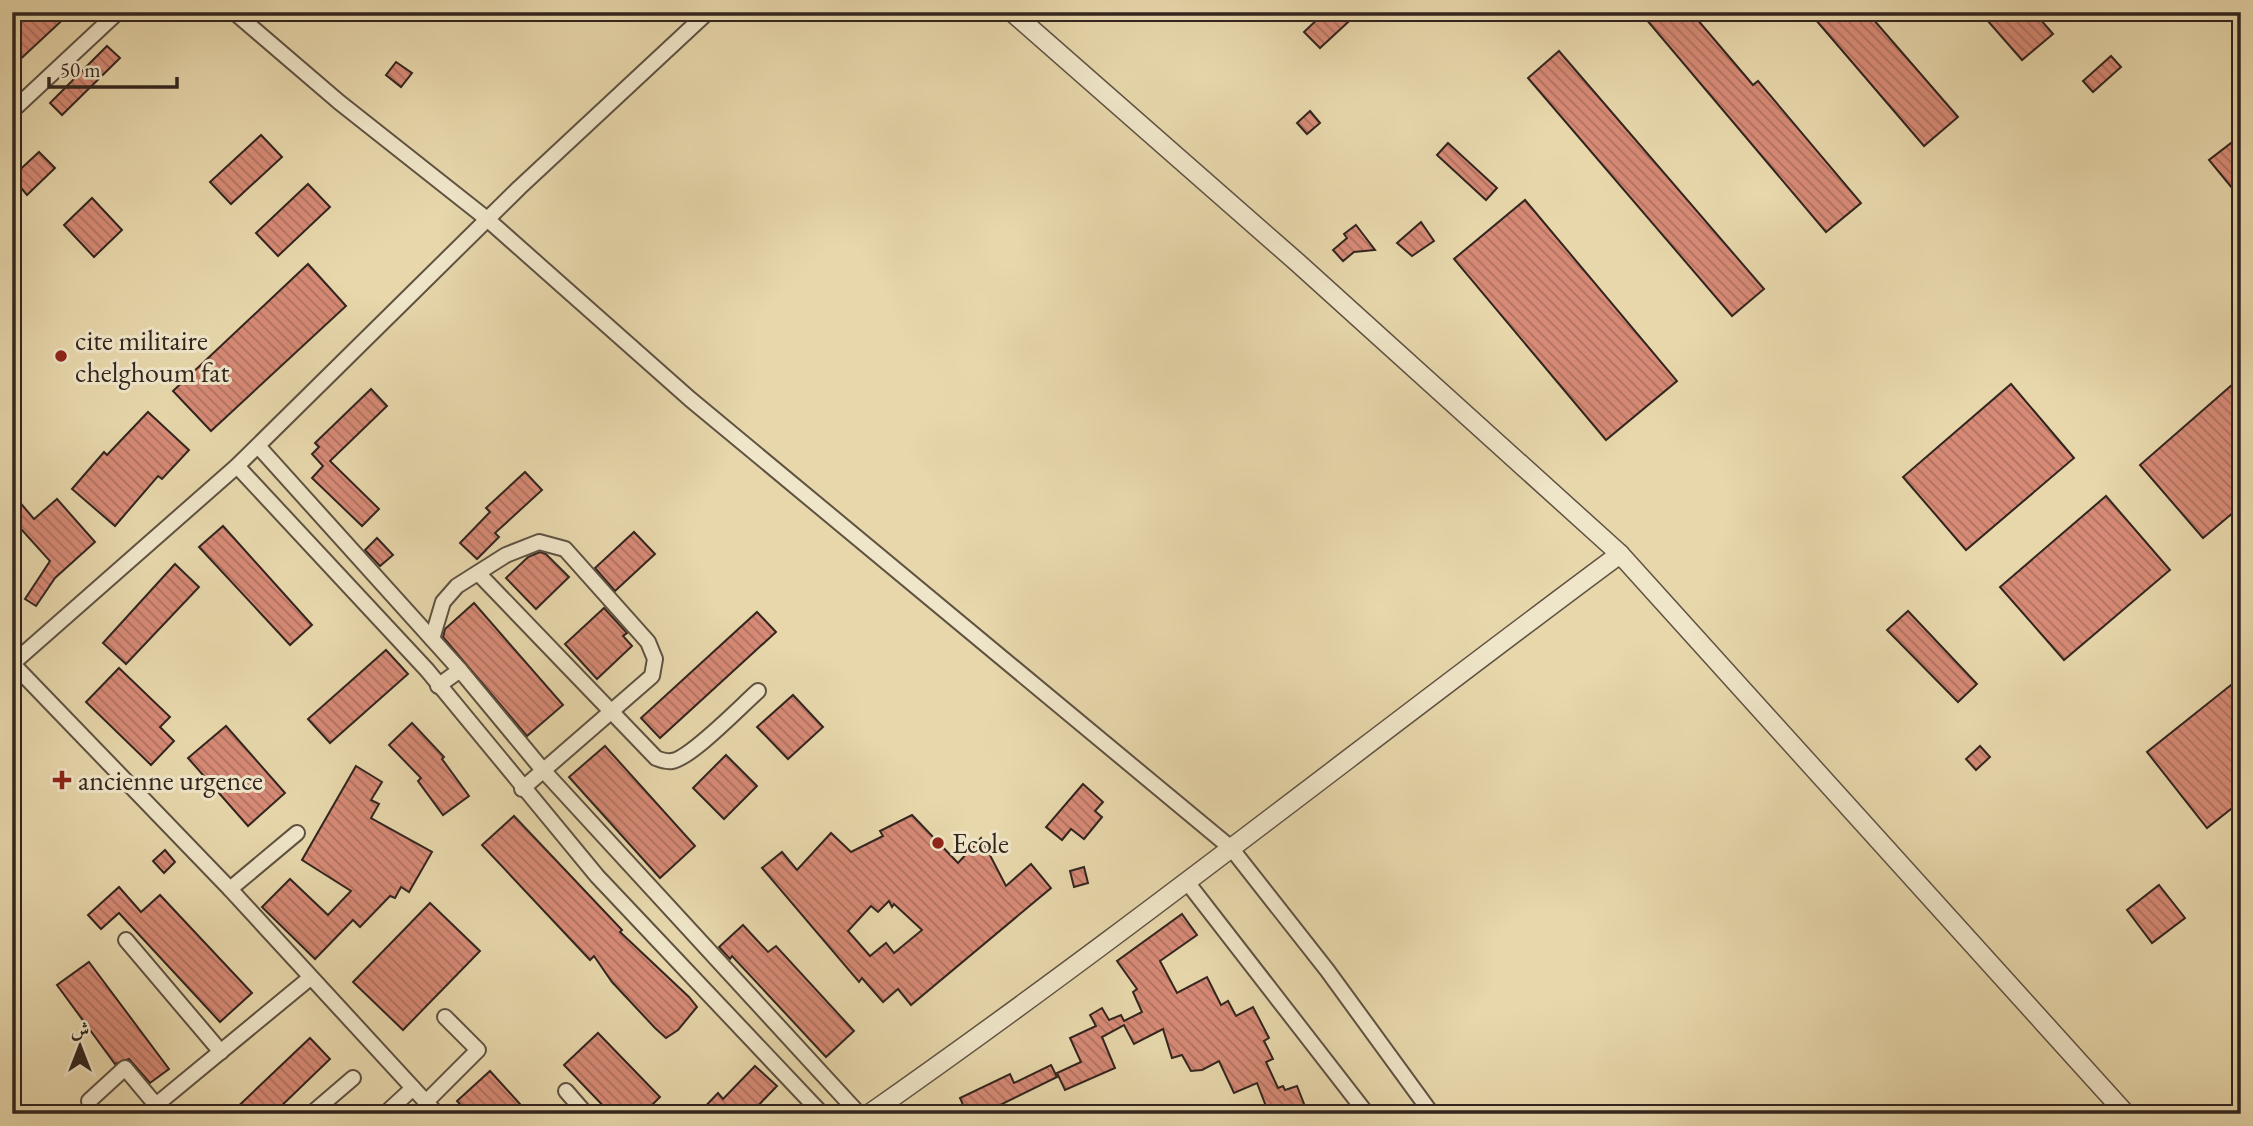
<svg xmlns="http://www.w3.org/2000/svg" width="2253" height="1126" font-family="'EB Garamond',Amiri,serif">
	<defs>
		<pattern id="building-back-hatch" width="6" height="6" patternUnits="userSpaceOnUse" patternTransform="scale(1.75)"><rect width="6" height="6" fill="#d78a76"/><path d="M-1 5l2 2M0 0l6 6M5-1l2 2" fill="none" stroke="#af7160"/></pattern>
	</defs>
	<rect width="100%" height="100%" fill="#e7d7ab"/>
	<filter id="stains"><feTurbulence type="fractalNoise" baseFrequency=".00286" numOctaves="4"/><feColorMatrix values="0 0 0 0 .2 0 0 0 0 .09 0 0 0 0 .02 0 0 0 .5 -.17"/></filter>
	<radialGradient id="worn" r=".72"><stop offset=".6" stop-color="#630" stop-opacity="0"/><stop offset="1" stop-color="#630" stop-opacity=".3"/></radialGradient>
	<g fill="url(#building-back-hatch)" stroke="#32251f" stroke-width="2" fill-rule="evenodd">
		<path d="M20,12H71L12,67V20Z"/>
		<path d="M1325,12H1359L1320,48L1304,32Z"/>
		<path d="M1640,12H1691L1753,85L1758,81L1861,203L1826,232Z"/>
		<path d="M1809,12H1867L1958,117L1924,146Z"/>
		<path d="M1980,12H2034L2053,34L2022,60Z"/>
		<path d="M107,46L120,58L62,115L50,103Z"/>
		<path d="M1559,51L1764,289L1732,316L1528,78Z"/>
		<path d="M2111,56L2121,67L2093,92L2083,81Z"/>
		<path d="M396,62L412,73L401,87L386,75Z"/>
		<path d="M1310,111L1320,123L1307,134L1297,123Z"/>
		<path d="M261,135L282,157L231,204L210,182Z"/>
		<path d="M2235,140L2241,148V199L2209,160Z"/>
		<path d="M1448,143L1497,188L1486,200L1437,155Z"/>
		<path d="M39,152L55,168L27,195L12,177Z"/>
		<path d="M308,184L330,207L278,256L256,233Z"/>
		<path d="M92,198L122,230L94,257L64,225Z"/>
		<path d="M1525,200L1677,381L1606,440L1454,259Z"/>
		<path d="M1421,222L1434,241L1412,256L1397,243Z"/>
		<path d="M1356,225L1375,250L1354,252L1343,261L1333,250L1347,238L1344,234Z"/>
		<path d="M308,264L346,306L211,431L173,391Z"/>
		<path d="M2241,377V506L2203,538L2140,465Z"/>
		<path d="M2011,384L2074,458L1966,550L1903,477Z"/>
		<path d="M371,389L387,406L330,461L379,509L362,526L312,478L323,466L312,454L319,447L315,443Z"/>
		<path d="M148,412L189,450L162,479L158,476L115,526L72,489L104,452L107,455Z"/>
		<path d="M525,472L542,490L495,533L499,537L477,559L460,543L490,512L486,508Z"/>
		<path d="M12,493L34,519L57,499L95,542L55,578L36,606L25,599L50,561L12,519Z"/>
		<path d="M2106,496L2170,570L2064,660L2000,587Z"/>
		<path d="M223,526L312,625L290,645L199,547Z"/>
		<path d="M634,532L655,554L615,591L595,568Z"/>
		<path d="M377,538L393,555L380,566L365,550Z"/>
		<path d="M540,552L546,554L569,577L536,609L506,578L528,557Z"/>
		<path d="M175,564L199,587L126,664L103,643Z"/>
		<path d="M474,603L563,705L527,736L443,637L445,629Z"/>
		<path d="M604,608L627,633L623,636L632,646L597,679L565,644Z"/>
		<path d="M1908,611L1977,684L1958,702L1887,630Z"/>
		<path d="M757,612L776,632L660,738L641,718Z"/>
		<path d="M386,650L408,674L330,743L308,719Z"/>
		<path d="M119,668L170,717L160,727L174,741L151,765L86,702Z"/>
		<path d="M2241,677V801L2207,828L2147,752Z"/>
		<path d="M793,695L823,727L788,759L757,727Z"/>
		<path d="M412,723L444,757L442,759L469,796L443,815L418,781L421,778L389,745Z"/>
		<path d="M226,726L285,793L248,826L188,758Z"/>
		<path d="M605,746L695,846L660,878L569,777Z"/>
		<path d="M1980,746L1990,757L1976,770L1966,759Z"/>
		<path d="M726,755L757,786L724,819L693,788Z"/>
		<path d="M356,766L382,782L371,800L379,804L371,818L432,852L409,892L401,887L395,898L390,896L360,927L353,920L315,959L262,907L290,879L328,915L351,891L302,860Z"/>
		<path d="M1083,784L1103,802L1095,811L1102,817L1084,839L1071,829L1062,840L1046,827Z"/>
		<path d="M912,815L958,863L981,838L1006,886L1031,864L1051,888L911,1005L898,989L883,1002L862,978L859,982L762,868L782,852L797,870L831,833L851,852L883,836L880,831ZM889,901L892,907L894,904L922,930L894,953L886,943L870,956L848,931L871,906L878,912Z"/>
		<path d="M514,816L622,930L620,932L689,997L697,1007L678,1030L666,1038L655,1028L612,982L594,956L590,960L482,845Z"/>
		<path d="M165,850L175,862L164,873L153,861Z"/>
		<path d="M1084,867L1088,883L1074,887L1070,871Z"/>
		<path d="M2159,885L2185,918L2152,943L2127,910Z"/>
		<path d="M119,887L141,912L160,895L252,993L220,1022L119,913L101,929L88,915Z"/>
		<path d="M430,903L480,951L403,1030L353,982Z"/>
		<path d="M1182,914L1197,935L1160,961L1177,993L1207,977L1221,1005L1228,1001L1236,1016L1253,1007L1269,1038L1264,1041L1273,1059L1266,1062L1278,1088L1283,1086L1285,1090L1297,1086L1308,1114H1269L1257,1083L1234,1093L1219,1061L1202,1070L1191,1071L1182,1055L1172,1058L1163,1029L1134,1044L1124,1025L1102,1037L1115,1068L1065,1090L1057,1073L1081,1062L1070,1038L1096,1026L1090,1015L1102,1008L1109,1020L1121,1015L1124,1021L1142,1012L1133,992L1137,989L1117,961Z"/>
		<path d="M743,925L768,952L776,946L854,1031L826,1057L732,956L730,959L719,947Z"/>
		<path d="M89,962L169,1069L150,1083L129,1059L115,1064L57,985Z"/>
		<path d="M598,1033L660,1097L643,1114H611L564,1065Z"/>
		<path d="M310,1038L330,1059L273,1114H230Z"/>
		<path d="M1051,1065L1057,1077L982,1114H967L960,1098L1010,1074L1014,1083Z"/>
		<path d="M755,1066L777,1086L750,1114H698L718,1093L723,1099Z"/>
		<path d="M490,1071L529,1114H469L457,1101Z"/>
	</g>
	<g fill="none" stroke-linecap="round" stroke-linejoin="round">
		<g stroke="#5f5242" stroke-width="18">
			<g id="minor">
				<path d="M234,12L339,102L487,219L690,399L1231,848L1327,970L1432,1114"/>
				<path d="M12,111L118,12"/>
				<path d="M258,446L460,670L542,769L859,1114"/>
				<path d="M237,466L427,670L597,876L822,1114"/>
				<path d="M478,573L656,758C661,760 666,762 672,761C691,758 741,706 758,691"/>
				<path d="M432,639L443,602L457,586L506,555L539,542L565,549L648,642L655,659L652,676L522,789"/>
				<path d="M12,663L230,889L437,1114"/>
				<path d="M12,664L237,466L519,188L708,12"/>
				<path d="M438,686L460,670"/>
				<path d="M1187,882L1367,1114"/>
				<path d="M230,889L297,833"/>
				<path d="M126,940L221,1052"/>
				<path d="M566,1091L586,1114"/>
				<path d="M89,1101L125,1068L156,1105L310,978"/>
				<path d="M426,1102L478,1050L445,1017"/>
				<path d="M311,1114L353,1078"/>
				<path d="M385,1114L413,1088"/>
			</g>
		</g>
		<g stroke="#5f5242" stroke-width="21">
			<g id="tertiary">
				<path d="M1012,12L1298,263L1620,554L2126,1114"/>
				<path d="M869,1114C1125,935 1369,740 1620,554"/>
			</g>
		</g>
		<use href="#minor" stroke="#efe5c8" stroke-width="14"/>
		<use href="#tertiary" stroke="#efe5c8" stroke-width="18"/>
	</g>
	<g fill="#8f2418" stroke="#efe5c8" stroke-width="2.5">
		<circle cx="61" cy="356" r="7"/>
		<path d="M58.5 769.5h7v7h7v7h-7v7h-7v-7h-7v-7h7z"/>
		<circle cx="938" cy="843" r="7"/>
	</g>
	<g text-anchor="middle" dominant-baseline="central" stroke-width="6" stroke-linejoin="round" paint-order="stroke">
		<g font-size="28" fill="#32251f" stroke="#efe5c8" text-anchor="start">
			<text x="75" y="340">cite militaire<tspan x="75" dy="32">chelghoum fat</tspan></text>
			<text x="78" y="780">ancienne urgence</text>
			<text x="952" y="843">Ecole</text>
		</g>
	</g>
	<rect width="2253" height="1126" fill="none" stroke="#e7d7ab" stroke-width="42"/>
	<rect x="14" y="14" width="2225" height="1098" fill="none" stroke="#32251f" stroke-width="3.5"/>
	<rect x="21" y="21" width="2211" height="1084" fill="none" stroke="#32251f" stroke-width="2"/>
	<g transform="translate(80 1046)" stroke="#efe5c8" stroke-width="5" paint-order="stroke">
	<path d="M0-5L12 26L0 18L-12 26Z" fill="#32251f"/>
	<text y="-10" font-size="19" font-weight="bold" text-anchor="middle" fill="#32251f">ش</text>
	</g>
	<path d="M49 77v10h128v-10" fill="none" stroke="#32251f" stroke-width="3.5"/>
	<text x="60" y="77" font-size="21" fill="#32251f" stroke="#efe5c8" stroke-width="5" paint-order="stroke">50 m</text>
	<rect width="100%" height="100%" filter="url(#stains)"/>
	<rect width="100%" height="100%" fill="url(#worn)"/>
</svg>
